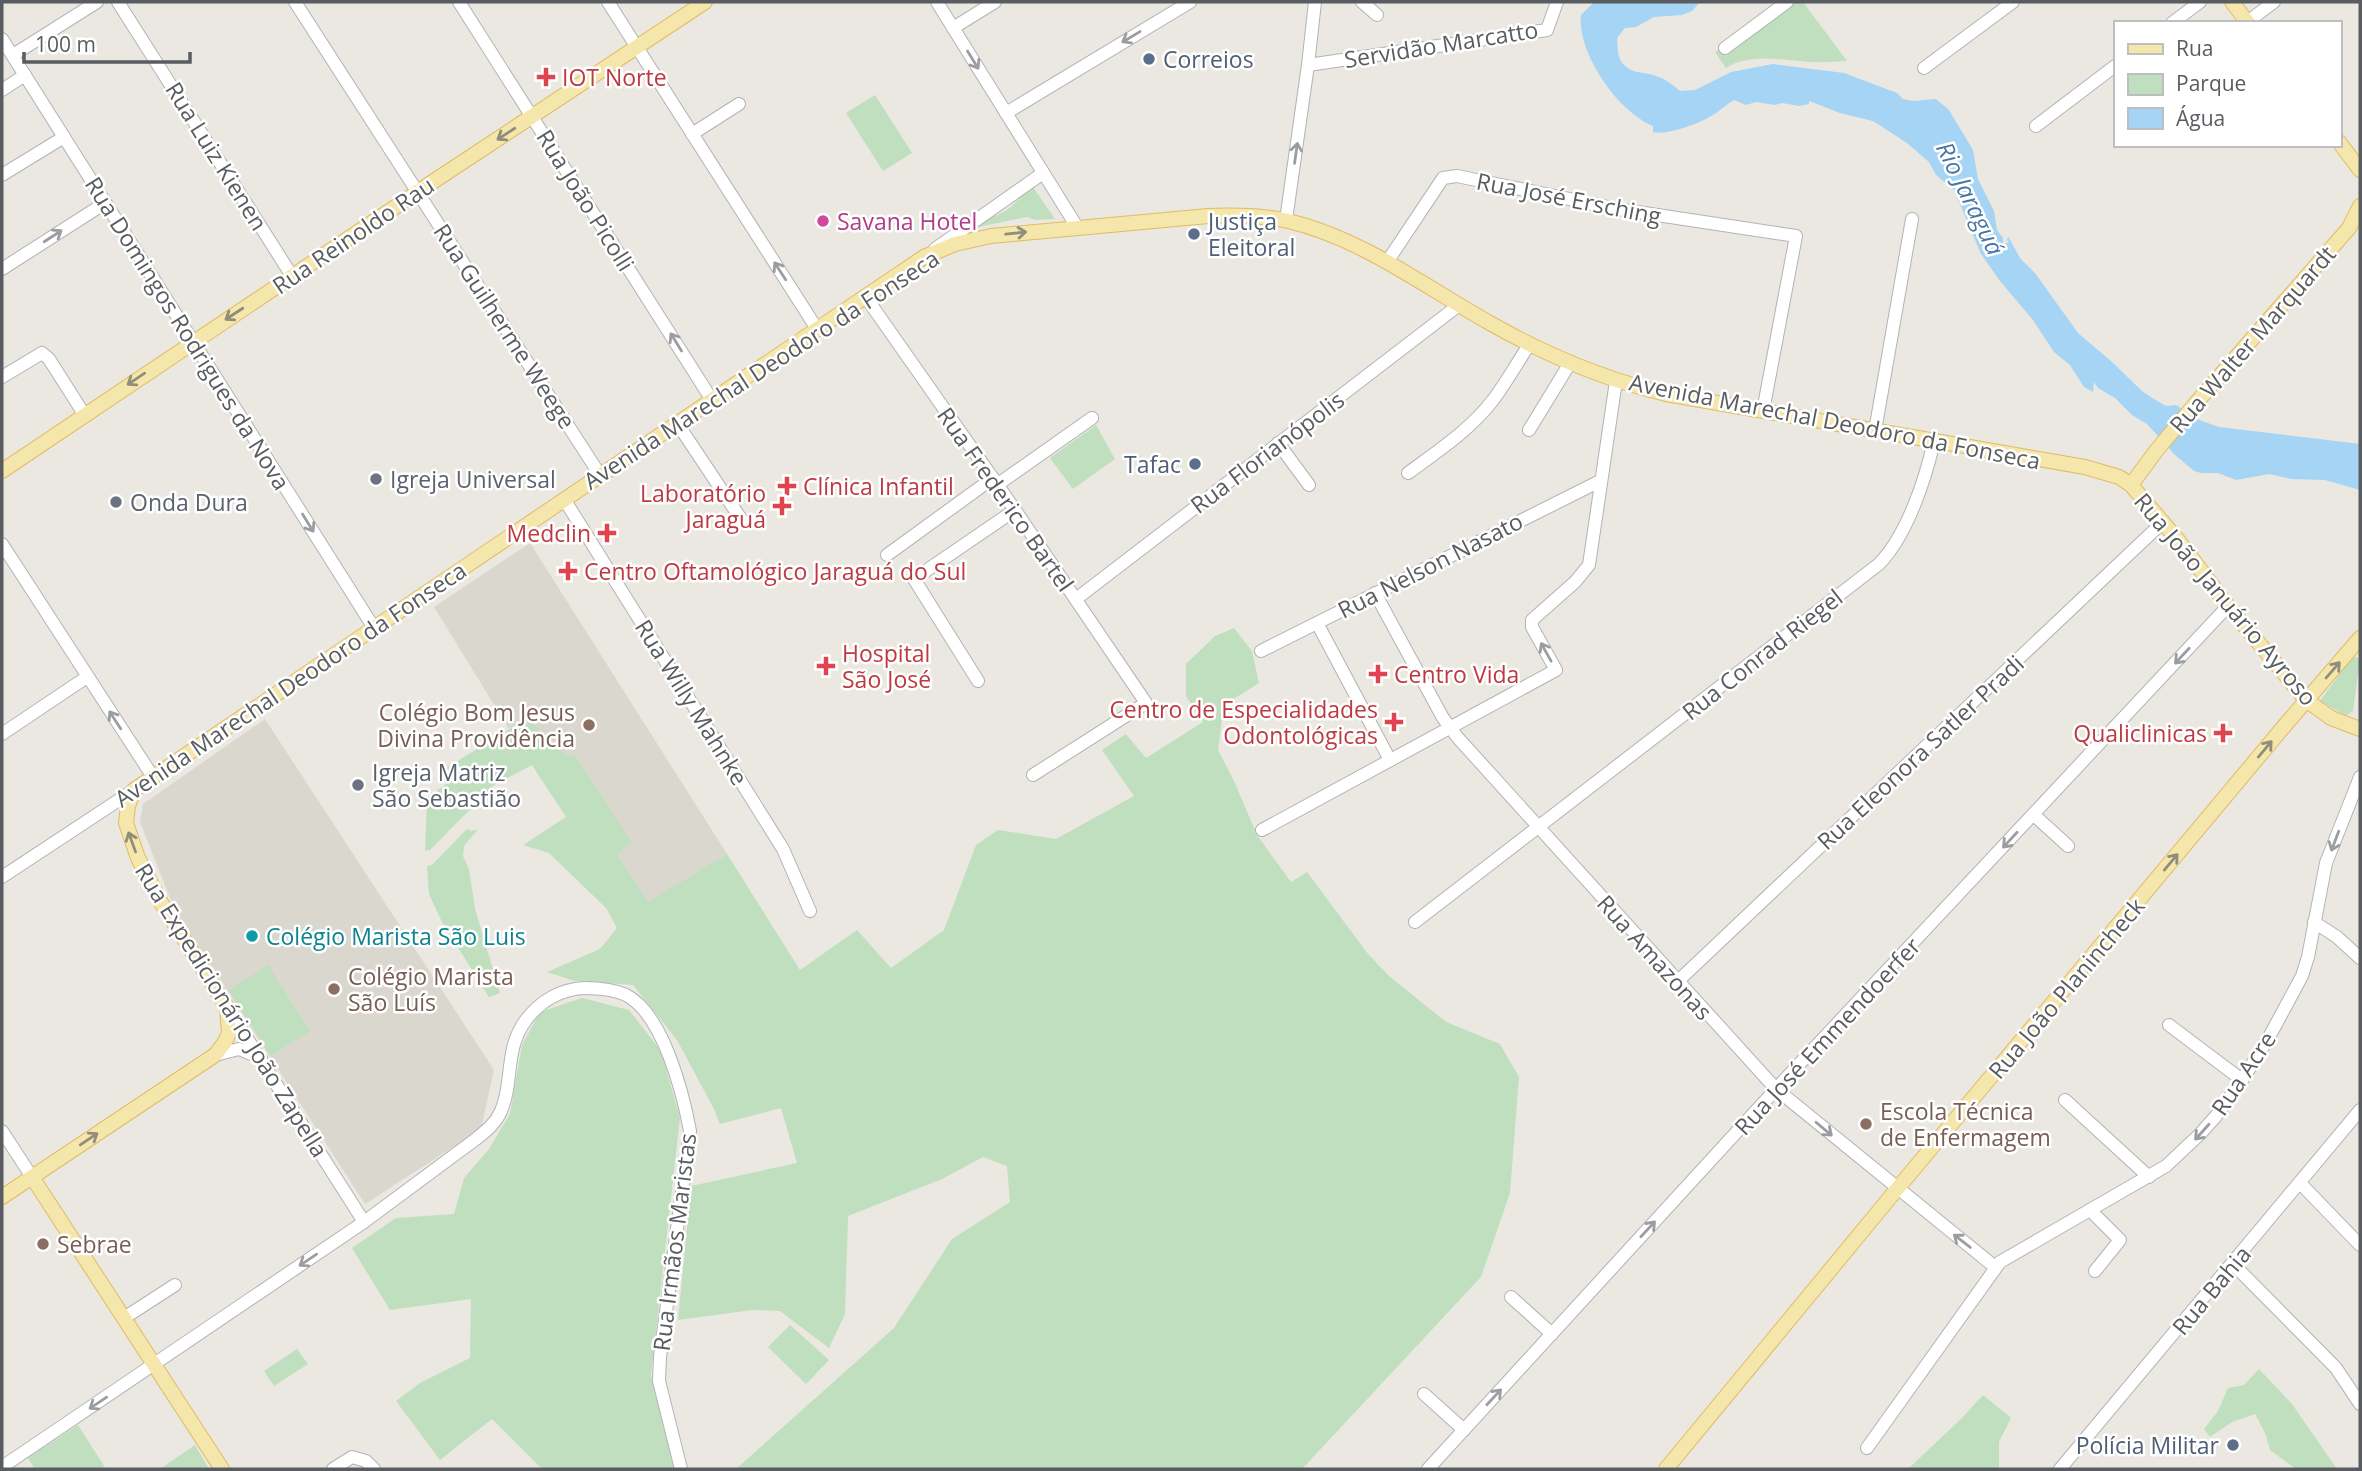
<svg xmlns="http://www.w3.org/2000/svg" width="2362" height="1471" font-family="'Open Sans',sans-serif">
	<rect width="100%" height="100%" fill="#eae8e0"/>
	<g fill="#dad7cf">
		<path d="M530,543L727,854L648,903L529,718L509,729L434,607Z"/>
		<path d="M265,719L494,1070L481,1129L365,1204L174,908L140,822L143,804Z"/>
	</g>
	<g fill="#c0dfbf">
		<path d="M1790,2H1803L1847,61C1836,61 1825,63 1813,62C1785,61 1751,52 1726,68L1715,52Z"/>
		<path d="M875,95L912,153L883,171L846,113Z"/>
		<path d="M1033,187L1055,219L1035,220L1027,217L978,227L976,225C987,217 1001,216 1012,206C1019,199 1024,193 1033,187Z"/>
		<path d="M1096,425L1115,459L1073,489L1050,458Z"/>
		<path d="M1234,628L1252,651L1259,683L1224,705L1218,750L1234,781L1257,835L1291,882L1307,872L1368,954L1389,976L1446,1022L1500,1044L1519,1077L1510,1193L1481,1277L1302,1469H736L894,1328L952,1239L1010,1202L1007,1166L983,1157L942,1179L848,1216L845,1314L829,1348L780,1311L752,1310L678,1320L691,1186L797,1163L781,1108L720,1124L714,1109L677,1040L633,985L575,981L547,972L600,949L617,928L606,908L549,853L523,845L566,817L532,765L494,785L430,850L425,851L427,798L450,781L443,770L529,717C543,735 552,752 575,756L632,843L617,854L648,902L727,854L800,970L857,930L891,968L944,930L976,845L998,830L1056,839L1134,796L1102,750L1126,734L1146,758L1203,722L1186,696V664L1215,636Z"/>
		<path d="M2353,656L2360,659L2353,711L2346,716L2320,701Z"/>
		<path d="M467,829L472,831L478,829L464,846L463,856L469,869L475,909L500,993L489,997L442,922L429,894L427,866L432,865Z"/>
		<path d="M268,965L310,1031L271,1056L229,990Z"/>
		<path d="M582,998L629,1010L661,1051L680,1118L651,1375L674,1469H542L492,1419L440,1460L396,1401L420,1383L470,1358L471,1299L390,1310L352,1248L396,1218L454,1214L464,1178L489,1149L510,1114L522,1045L540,1012Z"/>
		<path d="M790,1325L829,1360L806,1384L768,1347Z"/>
		<path d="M297,1349L308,1364L274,1386L264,1371Z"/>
		<path d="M2259,1369L2292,1404L2337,1469H2296L2270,1450L2266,1435L2255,1414L2232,1422L2210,1437L2204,1429L2218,1411L2228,1388L2244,1385Z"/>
		<path d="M1983,1395L2011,1418L1999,1442V1469H1908L1963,1417Z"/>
		<path d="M78,1425L106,1469H35L28,1458Z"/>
		<path d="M195,1445L209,1469H160Z"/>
	</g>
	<path fill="#a6d4f4" d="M1594,2H1700L1692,11L1682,15L1654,17L1636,27L1625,28L1617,38C1618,45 1617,55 1621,61C1630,75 1643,71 1656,76C1666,79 1673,85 1680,91L1695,90L1731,72L1773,64L1844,73L1897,93L1903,99L1914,101L1936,99L1949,110L1973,150L1978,179L1994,211L1997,230L2003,238V243H2009L2007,240L2008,237L2009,238L2020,258L2035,273L2078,333L2112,362L2142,391L2154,399L2166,406L2176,405L2199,420L2219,427L2360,444V490L2325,480L2292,479L2269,474L2236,480L2218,473H2201L2194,471L2175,455L2147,424L2132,415L2115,398L2098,388L2094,382L2093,392L2084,387L2070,365L2054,352L2033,320L2000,281L1981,254L1954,190L1936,175L1929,162L1907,143L1873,121L1840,113L1809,101V104L1799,106L1782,103L1775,105L1756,102L1746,105L1734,100C1727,104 1722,109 1716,113C1704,122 1667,136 1653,132V126C1618,112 1577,53 1581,15Z"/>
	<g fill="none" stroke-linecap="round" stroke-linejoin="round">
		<g stroke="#b1b3b7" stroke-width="14">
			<g id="minor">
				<path d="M118,2L292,276"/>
				<path d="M295,2L600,475"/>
				<path d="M459,2L712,400"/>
				<path d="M608,2L817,329"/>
				<path d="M937,2L1077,227"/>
				<path d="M1362,2L1377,15"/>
				<path d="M2247,22L2274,2"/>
				<path d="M2172,23L2200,2"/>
				<path d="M953,28L995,2"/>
				<path d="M2,39L374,628"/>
				<path d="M1725,48L1787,2"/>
				<path d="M13,55L97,2"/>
				<path d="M1308,65L1547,30L1557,2"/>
				<path d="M1924,68L2013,2"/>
				<path d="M2,90L25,75"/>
				<path d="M1006,113L1190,2"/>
				<path d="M2036,126L2115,66"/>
				<path d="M692,134L739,104"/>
				<path d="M2,175L64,137"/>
				<path d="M1286,220L1308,65L1315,2"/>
				<path d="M935,249L1043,173"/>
				<path d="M1387,262L1443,178L1457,176L1618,209L1796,236L1763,411"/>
				<path d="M2,269L105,203"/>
				<path d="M865,296L1015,510L1146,703L1033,775"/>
				<path d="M2,377L42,353L49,359L84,414"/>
				<path d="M677,423L743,522"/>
				<path d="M1529,430L1570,363"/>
				<path d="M1875,431L1912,219"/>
				<path d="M1278,443L1309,485"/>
				<path d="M1408,473C1438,451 1470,430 1493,400C1506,383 1517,363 1529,345"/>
				<path d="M997,485L1092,418"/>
				<path d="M564,499L783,849L810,911"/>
				<path d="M2,544L153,777"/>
				<path d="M887,555L993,478"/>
				<path d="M1375,593L1443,718L1458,738L1776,1089L1995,1267"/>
				<path d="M1076,599L1459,305"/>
				<path d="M1317,623L1390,760"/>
				<path d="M1261,651L1600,481"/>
				<path d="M978,681L914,579L1015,510"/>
				<path d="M2,734L87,677"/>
				<path d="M2034,815L2068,846"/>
				<path d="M1262,830L1556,670L1532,627V620L1575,582L1589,565L1616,381"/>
				<path d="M2,877L134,790"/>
				<path d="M1415,922L1879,564C1907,535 1925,481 1934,441"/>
				<path d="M2314,922L2337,937L2360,958"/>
				<path d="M1677,982L2163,522"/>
				<path d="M227,1007L364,1222"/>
				<path d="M2169,1025L2242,1080"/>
				<path d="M215,1055L239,1049L261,1058"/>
				<path d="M2065,1100L2149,1177"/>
				<path d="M2,1131L32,1177"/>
				<path d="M2300,1183L2360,1245"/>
				<path d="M2090,1210L2120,1240L2095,1271"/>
				<path d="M2233,1264L2336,1368L2360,1404"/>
				<path d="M1511,1297L1552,1334"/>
				<path d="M124,1318L175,1285"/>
				<path d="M1424,1394L1464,1430"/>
				<path d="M1867,1448L2000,1262L2166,1166L2200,1134L2216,1116L2242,1080L2268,1039L2302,976L2308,957L2326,863L2360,777"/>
				<path d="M2,1467L364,1222L476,1139C486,1131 496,1123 501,1111C514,1081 504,1049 526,1020C540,1001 561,989 584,988C598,988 613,989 626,995C663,1014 683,1093 690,1131L660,1357L659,1381L681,1469"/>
				<path d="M333,1469L352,1457L366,1461L374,1469"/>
				<path d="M1428,1469L1776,1089L2228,606"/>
				<path d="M2060,1469L2360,1110"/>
			</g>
		</g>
		<g stroke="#e0bb64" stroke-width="16">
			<g id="major">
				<path d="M2232,2L2248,23"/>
				<path d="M2339,142L2360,170"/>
				<path d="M2,471L431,183L705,2"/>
				<path d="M2131,485L2156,451L2196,403L2349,228L2360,206"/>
				<path d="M32,1177L222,1469"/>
				<path d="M2,1197L215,1055L225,1042L229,1033L227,1007L160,901L138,858L126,823L128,806L134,790L924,257L955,244L991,236L1208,216C1235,215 1262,215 1288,221C1361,238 1424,286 1488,322C1544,354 1603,379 1666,394L2085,467L2119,477L2131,485L2178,540L2228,606L2306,700L2331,718L2360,729"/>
				<path d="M1666,1469L1897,1189L2286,724L2360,638"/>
			</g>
		</g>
		<use href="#minor" stroke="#fff" stroke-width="12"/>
		<use href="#major" stroke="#f5e7ab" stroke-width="14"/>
	</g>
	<defs><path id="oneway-shaft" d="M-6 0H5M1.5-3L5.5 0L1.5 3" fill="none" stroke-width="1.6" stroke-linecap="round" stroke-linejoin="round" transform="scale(1.75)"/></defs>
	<g stroke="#9b9da0">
		<use href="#oneway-shaft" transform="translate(1131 37) rotate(149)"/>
		<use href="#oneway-shaft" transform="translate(973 60) rotate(58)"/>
		<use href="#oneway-shaft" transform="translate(1296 153) rotate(-82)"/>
		<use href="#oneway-shaft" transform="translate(53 236) rotate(-33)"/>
		<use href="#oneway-shaft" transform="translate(780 271) rotate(-123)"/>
		<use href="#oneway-shaft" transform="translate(676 342) rotate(-122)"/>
		<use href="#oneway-shaft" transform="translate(308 523) rotate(58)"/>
		<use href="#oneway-shaft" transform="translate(1546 652) rotate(-119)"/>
		<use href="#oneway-shaft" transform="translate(2182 656) rotate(133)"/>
		<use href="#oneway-shaft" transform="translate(115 720) rotate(-123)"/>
		<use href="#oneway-shaft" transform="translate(2010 840) rotate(133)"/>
		<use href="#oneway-shaft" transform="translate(2335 841) rotate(111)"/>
		<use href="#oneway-shaft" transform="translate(1824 1129) rotate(40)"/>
		<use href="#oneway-shaft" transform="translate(2202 1132) rotate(132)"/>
		<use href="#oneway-shaft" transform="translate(1648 1229) rotate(-47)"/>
		<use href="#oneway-shaft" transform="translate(1962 1241) rotate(-142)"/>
		<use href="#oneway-shaft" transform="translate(308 1260) rotate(146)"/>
		<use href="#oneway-shaft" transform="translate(1494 1397) rotate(-47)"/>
		<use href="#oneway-shaft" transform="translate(98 1403) rotate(146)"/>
	</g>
	<g stroke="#908d7a">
		<use href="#oneway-shaft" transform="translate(506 134) rotate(147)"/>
		<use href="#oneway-shaft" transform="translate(1016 233) rotate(-6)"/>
		<use href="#oneway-shaft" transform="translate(234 314) rotate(147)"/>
		<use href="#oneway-shaft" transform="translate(136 379) rotate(146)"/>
		<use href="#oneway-shaft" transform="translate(2333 670) rotate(-49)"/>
		<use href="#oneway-shaft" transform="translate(2265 749) rotate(-50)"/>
		<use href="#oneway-shaft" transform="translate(132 842) rotate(-110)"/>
		<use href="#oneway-shaft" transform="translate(2171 862) rotate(-50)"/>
		<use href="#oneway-shaft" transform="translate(89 1139) rotate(-34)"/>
	</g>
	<g fill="#5c6f8a" stroke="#fff" stroke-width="2.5">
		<circle cx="1149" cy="59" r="7"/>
		<circle cx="1194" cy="234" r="7"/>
		<circle cx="1195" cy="464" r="7"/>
		<circle cx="2233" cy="1445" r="7"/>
	</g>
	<g fill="#e0444e" stroke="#fff" stroke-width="2.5">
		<path d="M542.5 66.5h7v7h7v7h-7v7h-7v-7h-7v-7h7z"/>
		<path d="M783.5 475.5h7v7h7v7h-7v7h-7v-7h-7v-7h7z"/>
		<path d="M778.5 495.5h7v7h7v7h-7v7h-7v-7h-7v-7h7z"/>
		<path d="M603.5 522.5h7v7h7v7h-7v7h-7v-7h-7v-7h7z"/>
		<path d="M564.5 560.5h7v7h7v7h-7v7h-7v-7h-7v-7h7z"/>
		<path d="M822.5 655.5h7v7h7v7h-7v7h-7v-7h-7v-7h7z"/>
		<path d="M1374.5 663.5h7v7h7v7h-7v7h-7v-7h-7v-7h7z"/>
		<path d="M1390.5 711.5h7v7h7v7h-7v7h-7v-7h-7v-7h7z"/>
		<path d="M2219.5 722.5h7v7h7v7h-7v7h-7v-7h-7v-7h7z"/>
	</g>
	<circle fill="#d1479c" stroke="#fff" stroke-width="2.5" cx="823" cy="221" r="7"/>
	<g fill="#6b7280" stroke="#fff" stroke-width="2.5">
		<circle cx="376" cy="479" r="7"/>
		<circle cx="116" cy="502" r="7"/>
		<circle cx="358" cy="785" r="7"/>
	</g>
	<g fill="#8d6e63" stroke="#fff" stroke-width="2.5">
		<circle cx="589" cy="725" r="7"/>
		<circle cx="334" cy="989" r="7"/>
		<circle cx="1866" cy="1124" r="7"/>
		<circle cx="43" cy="1244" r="7"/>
	</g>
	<circle fill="#0f9aa8" stroke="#fff" stroke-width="2.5" cx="252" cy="936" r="7"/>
	<g text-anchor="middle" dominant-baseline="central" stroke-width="5" stroke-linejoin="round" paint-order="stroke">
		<g font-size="23" fill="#595c60" stroke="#fff">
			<text transform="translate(1441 44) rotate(-9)">Servidão Marcatto</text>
			<text transform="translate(217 156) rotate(58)">Rua Luiz Kienen</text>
			<text transform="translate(1569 198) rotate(11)">Rua José Ersching</text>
			<text transform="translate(586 200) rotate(58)">Rua João Picolli</text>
			<text transform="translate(353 235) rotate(-34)">Rua Reinoldo Rau</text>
			<text transform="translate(505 326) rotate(57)">Rua Guilherme Weege</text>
			<text transform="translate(188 333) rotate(58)">Rua Domingos Rodrigues da Nova</text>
			<text transform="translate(2252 339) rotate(-49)">Rua Walter Marquardt</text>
			<text transform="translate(761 369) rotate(-33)">Avenida Marechal Deodoro da Fonseca</text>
			<text transform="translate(1835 421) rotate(11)">Avenida Marechal Deodoro da Fonseca</text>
			<text transform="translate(1267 452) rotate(-37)">Rua Florianópolis</text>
			<text transform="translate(1006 499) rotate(55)">Rua Frederico Bartel</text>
			<text transform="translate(1430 565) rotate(-27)">Rua Nelson Nasato</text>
			<text transform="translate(2226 599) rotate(50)">Rua João Januário Ayroso</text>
			<text transform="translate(1762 654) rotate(-38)">Rua Conrad Riegel</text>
			<text transform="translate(290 684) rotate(-34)">Avenida Marechal Deodoro da Fonseca</text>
			<text transform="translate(692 702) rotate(58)">Rua Willy Mahnke</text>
			<text transform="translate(1920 752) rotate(-43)">Rua Eleonora Satler Pradi</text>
			<text transform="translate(1655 957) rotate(48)">Rua Amazonas</text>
			<text transform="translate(2066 988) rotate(-50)">Rua João Planincheck</text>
			<text transform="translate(232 1010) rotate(58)">Rua Expedicionário João Zapella</text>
			<text transform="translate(1827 1036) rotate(-47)">Rua José Emmendoerfer</text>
			<text transform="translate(2243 1073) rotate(-56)">Rua Acre</text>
			<text transform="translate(674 1242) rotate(-83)">Rua Irmãos Maristas</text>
			<text transform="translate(2211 1290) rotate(-50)">Rua Bahia</text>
		</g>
		<g font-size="23" fill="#4e5e75" stroke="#fff" text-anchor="start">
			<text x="1163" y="59">Correios</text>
			<text x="1208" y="221">Justiça<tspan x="1208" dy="26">Eleitoral</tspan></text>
			<text x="1181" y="464" text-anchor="end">Tafac</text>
			<text x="2219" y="1445" text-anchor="end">Polícia Militar</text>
		</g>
		<g font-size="23" fill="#be3a42" stroke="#fff" text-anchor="start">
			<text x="562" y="77">IOT Norte</text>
			<text x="803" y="486">Clínica Infantil</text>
			<text x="766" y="493" text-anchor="end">Laboratório<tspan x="766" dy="26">Jaraguá</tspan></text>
			<text x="591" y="533" text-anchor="end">Medclin</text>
			<text x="584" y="571">Centro Oftamológico Jaraguá do Sul</text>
			<text x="842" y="653">Hospital<tspan x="842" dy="26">São José</tspan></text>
			<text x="1394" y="674">Centro Vida</text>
			<text x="1378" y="709" text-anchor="end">Centro de Especialidades<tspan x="1378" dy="26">Odontológicas</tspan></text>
			<text x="2207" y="733" text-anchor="end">Qualiclinicas</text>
		</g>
		<g font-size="23" fill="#b23c85" stroke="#fff" text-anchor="start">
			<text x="837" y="221">Savana Hotel</text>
		</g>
		<g font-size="23" fill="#5b616d" stroke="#fff" text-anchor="start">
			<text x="390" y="479">Igreja Universal</text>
			<text x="130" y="502">Onda Dura</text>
			<text x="372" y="772">Igreja Matriz<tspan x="372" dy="26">São Sebastião</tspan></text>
		</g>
		<g font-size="23" fill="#785e54" stroke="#fff" text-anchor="start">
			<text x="575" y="712" text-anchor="end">Colégio Bom Jesus<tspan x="575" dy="26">Divina Providência</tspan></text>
			<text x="348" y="976">Colégio Marista<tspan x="348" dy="26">São Luís</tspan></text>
			<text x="1880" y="1111">Escola Técnica<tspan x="1880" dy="26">de Enfermagem</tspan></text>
			<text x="57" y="1244">Sebrae</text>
		</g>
		<g font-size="23" fill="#0d838f" stroke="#fff" text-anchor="start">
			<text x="266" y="936">Colégio Marista São Luis</text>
		</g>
		<g font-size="24" font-style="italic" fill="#4776a3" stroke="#fff">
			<text transform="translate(1971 198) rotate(64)">Rio Jaraguá</text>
		</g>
	</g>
	<rect width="2362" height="1471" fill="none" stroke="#595c60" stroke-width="7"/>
	<rect x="2114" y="21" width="228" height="126" fill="#ffffff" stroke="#bdbebf" stroke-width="2"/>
	<rect x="2128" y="44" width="35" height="10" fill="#f5e7ab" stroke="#bdbebf" stroke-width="2"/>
	<text x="2176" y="56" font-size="21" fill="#595c60">Rua</text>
	<rect x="2128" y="74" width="35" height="21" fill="#c0dfbf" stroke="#bdbebf" stroke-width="2"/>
	<text x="2176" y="91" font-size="21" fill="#595c60">Parque</text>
	<rect x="2128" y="108" width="35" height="21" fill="#a6d4f4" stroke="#bdbebf" stroke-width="2"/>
	<text x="2176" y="126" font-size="21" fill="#595c60">Água</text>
	<path d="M24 52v10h166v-10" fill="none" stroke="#595c60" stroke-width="3.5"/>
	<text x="35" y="52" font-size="21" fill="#595c60" stroke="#ffffff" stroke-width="5" paint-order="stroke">100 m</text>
</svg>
